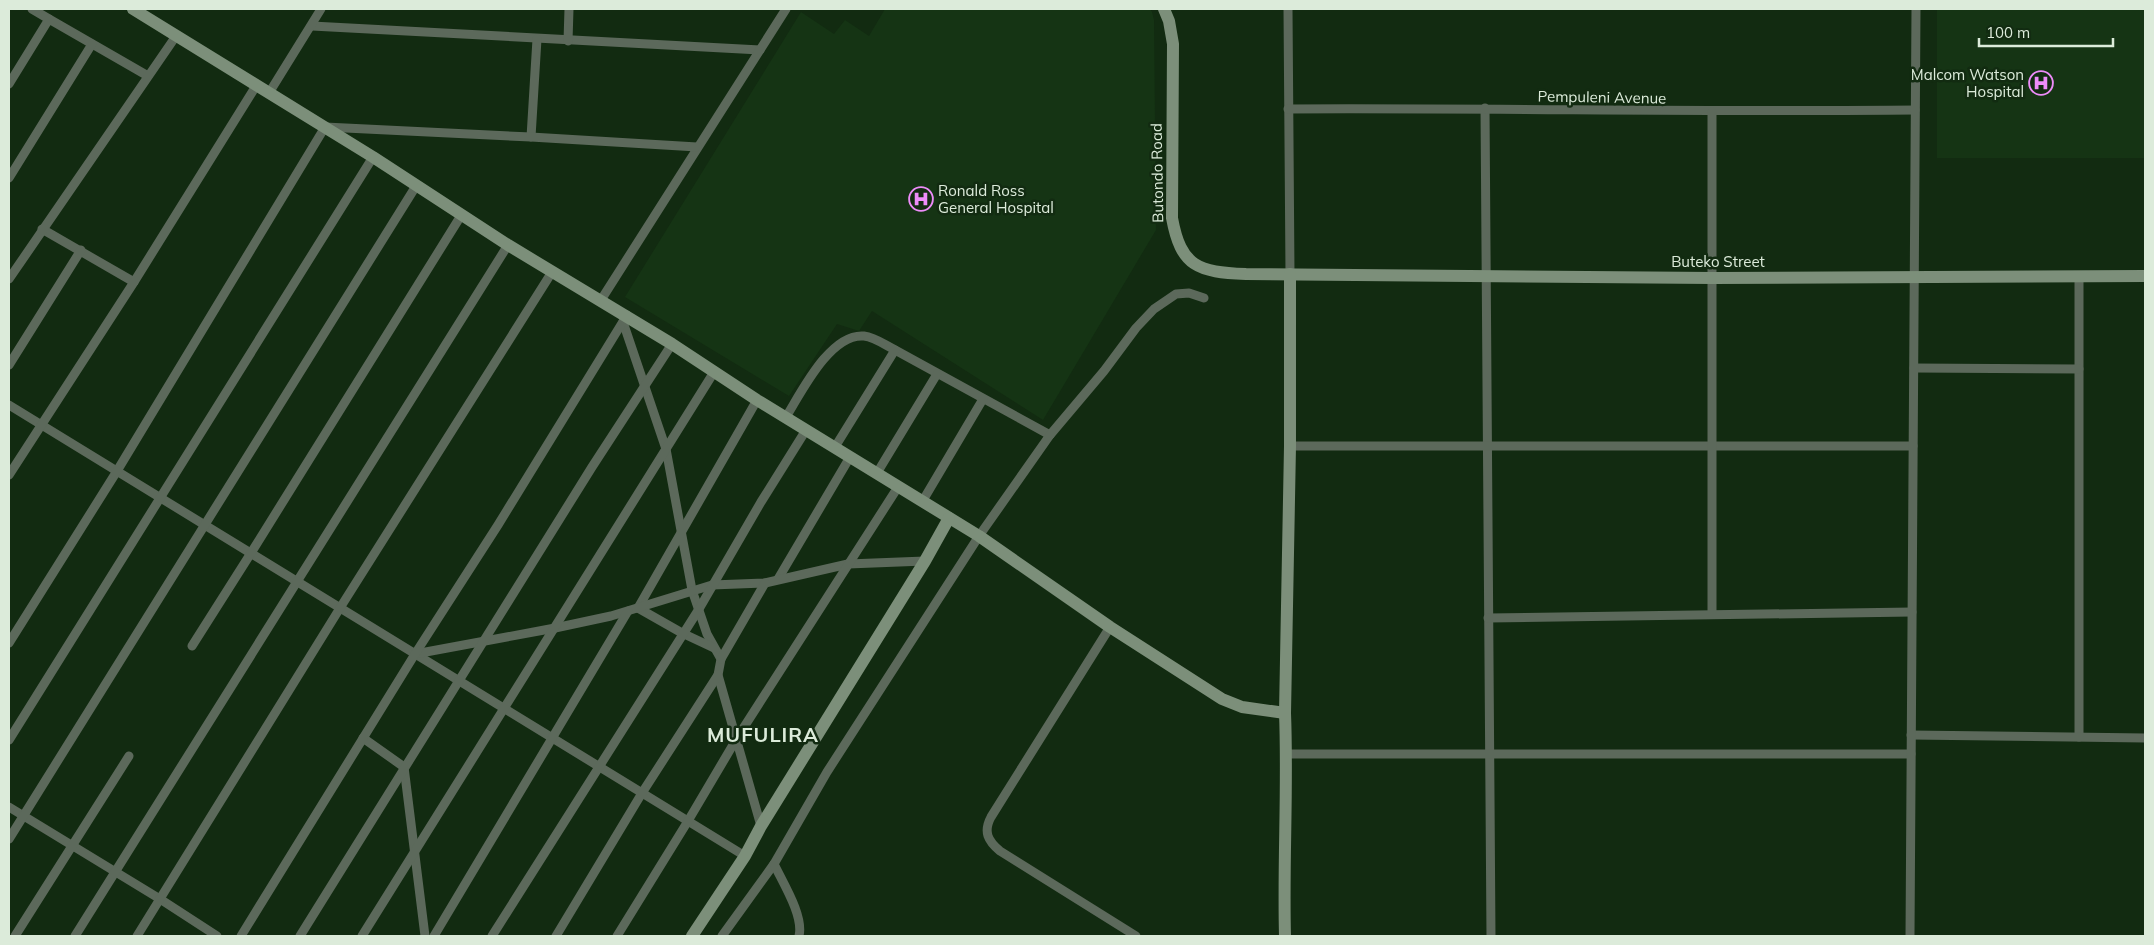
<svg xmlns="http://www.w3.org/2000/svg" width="2154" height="945" font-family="Mulish,sans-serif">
	<rect width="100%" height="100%" fill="#122b11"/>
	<g fill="#153414">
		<path d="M885,9H1150L1152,12L1154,20L1156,230L1043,420L872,311L859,331L837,324L789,396L625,297L801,12L834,34L845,20L869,36Z"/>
		<rect x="1937" y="9" width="208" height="149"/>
	</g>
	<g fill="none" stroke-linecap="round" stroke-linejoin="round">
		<g stroke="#5c695b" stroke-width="9">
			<path d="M32,9L49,19"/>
			<path d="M1288,9L1290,274"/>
			<path d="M312,26L760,50"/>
			<path d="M568,41L569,9"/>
			<path d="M9,84L49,19L148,76"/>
			<path d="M269,93L321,9"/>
			<path d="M1485,108L1491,936"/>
			<path d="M1288,109C1497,108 1706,112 1915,110"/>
			<path d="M531,137L537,39"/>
			<path d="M9,178L92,44"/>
			<path d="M42,229L134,282"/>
			<path d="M2079,277V737"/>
			<path d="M9,279L176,36"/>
			<path d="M601,300L786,9"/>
			<path d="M623,322L666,449L692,590L707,634L721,659L718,675L761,826"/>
			<path d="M9,365L81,250"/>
			<path d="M1914,368L2079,369"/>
			<path d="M9,405L745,856"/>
			<path d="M786,417C801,393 830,333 864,336C872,337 879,341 886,345L1050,435"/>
			<path d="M1290,446H1913"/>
			<path d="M835,447L895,350"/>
			<path d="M877,473L937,374"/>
			<path d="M9,475L134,282L256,86"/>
			<path d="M922,502L983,399"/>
			<path d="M778,579L850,457"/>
			<path d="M638,608L757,400"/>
			<path d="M638,608L682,633L714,648"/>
			<path d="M1712,614V112"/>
			<path d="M1488,618L1912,612"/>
			<path d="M1110,627L991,817C983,832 988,841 1000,851L1136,936"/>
			<path d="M9,643L117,471L325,127L531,137L697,147"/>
			<path d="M192,646L251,553L462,214"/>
			<path d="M415,654L555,628L611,616L712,585L765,583L848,564L925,561"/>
			<path d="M721,659L765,583"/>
			<path d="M1911,735L2145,738"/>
			<path d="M363,738L404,767L425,936"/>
			<path d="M9,740L373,157"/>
			<path d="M1287,754H1911"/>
			<path d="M9,807L160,899L217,936"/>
			<path d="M9,839L416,186"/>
			<path d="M15,936L129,756"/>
			<path d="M75,936L508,245"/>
			<path d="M137,936L340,608L552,272"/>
			<path d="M241,936L415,654L498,525L627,315"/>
			<path d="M300,936L592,467L672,344"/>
			<path d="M362,936L714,372"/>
			<path d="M434,936L628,611"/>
			<path d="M492,936L699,609L761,502L806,430"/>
			<path d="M556,936L642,793L718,675"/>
			<path d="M617,936L688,821L737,738L898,487"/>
			<path d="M722,936L774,864"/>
			<path d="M799,936C804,916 783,883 774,864L827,772L979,536L1050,435L1104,371L1136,328L1154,309L1176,294L1189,293L1204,298"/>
			<path d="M1910,936L1916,9"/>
		</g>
		<g stroke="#7c8f7a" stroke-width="12">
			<path d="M133,9L373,157L508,245L672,344L757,400L979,536L1110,627L1222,699L1242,707L1285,713"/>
			<path d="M1164,9L1169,21L1173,44L1172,218C1181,267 1198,272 1246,274L1713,278L2145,276"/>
			<path d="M692,936L745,856L761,826L925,561L949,518"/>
			<path d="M1285,936C1283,862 1288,787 1285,713L1290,446V274"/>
		</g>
	</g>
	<defs>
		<g id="hospital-ring" transform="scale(1.25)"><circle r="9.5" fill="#122b11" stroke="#ed8cf9" stroke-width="1.5"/><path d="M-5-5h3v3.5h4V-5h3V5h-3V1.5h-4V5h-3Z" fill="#ed8cf9"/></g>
	</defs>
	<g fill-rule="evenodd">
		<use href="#hospital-ring" x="2041" y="83"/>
		<use href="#hospital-ring" x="921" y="199"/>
	</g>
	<g text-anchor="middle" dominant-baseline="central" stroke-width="5" stroke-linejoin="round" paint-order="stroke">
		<g font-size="15" fill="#dcebda" stroke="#122b11" text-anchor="end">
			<text x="2024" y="74">Malcom Watson<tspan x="2024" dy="17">Hospital</tspan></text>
			<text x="938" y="190" text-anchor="start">Ronald Ross<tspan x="938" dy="17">General Hospital</tspan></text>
		</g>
		<g font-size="15" fill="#dcebda" stroke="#122b11">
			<text transform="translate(1602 97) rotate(1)">Pempuleni Avenue</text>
			<text transform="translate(1157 173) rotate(-91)">Butondo Road</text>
			<text x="1718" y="261">Buteko Street</text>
		</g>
		<g font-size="20" font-weight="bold" letter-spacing="1" fill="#dcebda" stroke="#122b11">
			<text x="763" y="734">MUFULIRA</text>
		</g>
	</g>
	<rect width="2154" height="945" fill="none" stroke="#dcebda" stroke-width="20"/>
	<path d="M1979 38v8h134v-8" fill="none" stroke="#dcebda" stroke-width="2.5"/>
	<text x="1986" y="38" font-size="15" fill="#dcebda" stroke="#122b11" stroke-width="4" paint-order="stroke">100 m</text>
</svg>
